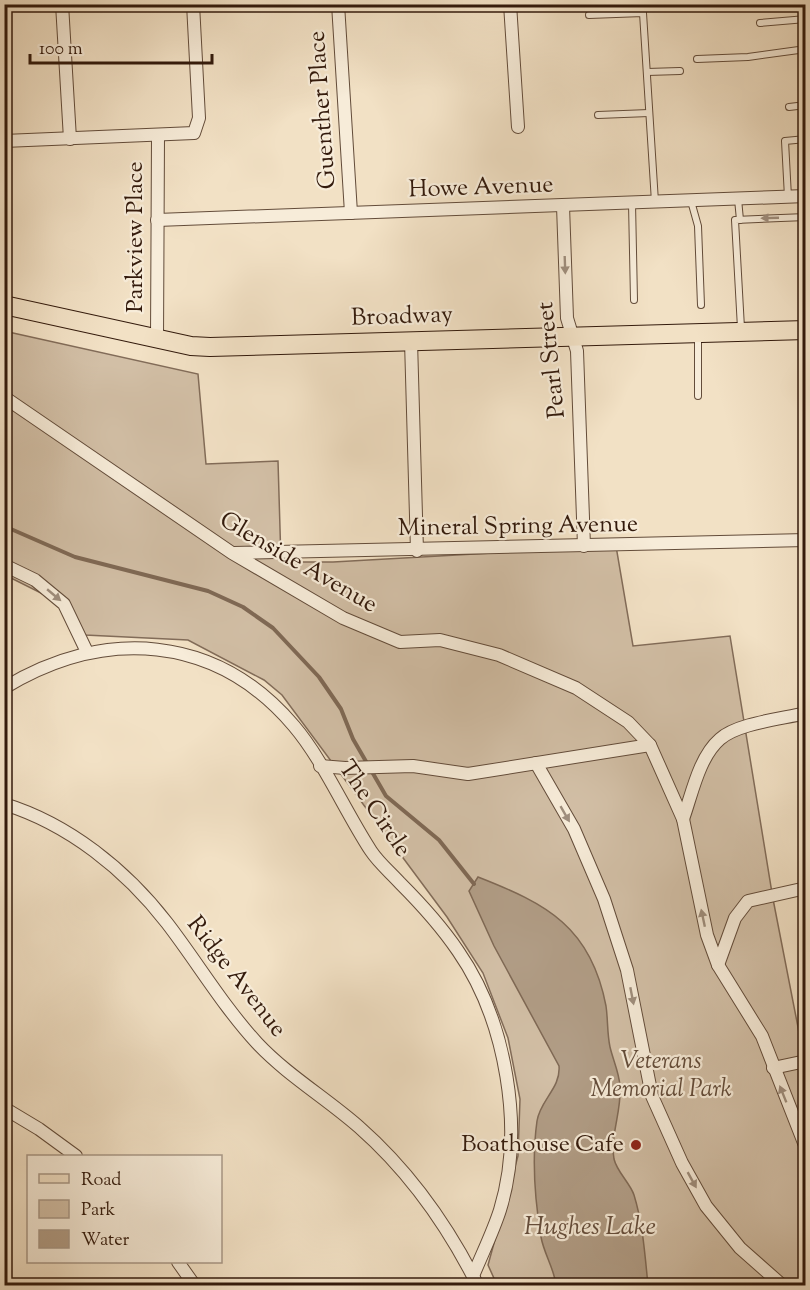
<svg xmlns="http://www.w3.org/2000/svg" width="810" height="1290" font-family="'Sorts Mill Goudy',serif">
	<rect width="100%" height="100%" fill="#f2e1c5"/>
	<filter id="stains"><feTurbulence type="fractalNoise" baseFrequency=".00333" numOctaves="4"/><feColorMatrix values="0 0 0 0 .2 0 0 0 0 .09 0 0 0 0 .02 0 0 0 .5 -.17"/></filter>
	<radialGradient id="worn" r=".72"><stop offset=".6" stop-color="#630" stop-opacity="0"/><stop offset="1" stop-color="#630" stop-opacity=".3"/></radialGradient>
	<path fill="#d2bfa6" stroke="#826c59" stroke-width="1.5" d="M4,331L198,374L206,464L278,461L281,562H333L616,546L633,646L730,636L773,899L805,1063V1285H497L488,1265L518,1156L520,1099L508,1038L483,973L447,917L282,695L264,680L188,640L85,635L57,601L5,575Z"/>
	<path fill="#b19d86" stroke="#7f6955" stroke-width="1.5" d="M478,877C547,904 591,927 606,1006C608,1019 607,1033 610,1047C613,1060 619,1072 620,1086C622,1110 610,1135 614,1159C617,1172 630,1183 634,1195C643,1224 645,1256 648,1285H556C554,1268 544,1254 541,1237C535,1201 532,1157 537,1121C540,1100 561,1088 559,1066L494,946L469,891Z"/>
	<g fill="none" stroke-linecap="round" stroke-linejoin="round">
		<path stroke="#7f6955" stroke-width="4" d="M4,526L75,557L208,591L243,607L273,628L319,677L341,709L353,739L386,796L439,840L474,884"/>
		<g stroke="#634c3a" stroke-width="8">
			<g id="lane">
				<path d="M589,15L643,13L655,202"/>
				<path d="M760,23L806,19"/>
				<path d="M697,59L748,57L806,49"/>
				<path d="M647,72L680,71"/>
				<path d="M789,107L806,105"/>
				<path d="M598,115L649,113"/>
				<path d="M788,197L785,141L806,139"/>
				<path d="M738,199L740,220"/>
				<path d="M691,201L698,226L701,305"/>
				<path d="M632,203L634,300"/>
				<path d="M741,328L735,220L806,217"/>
				<path d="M698,336V396"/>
				<path d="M806,413L802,421L806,432"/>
			</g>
		</g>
		<g stroke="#634c3a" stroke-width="14">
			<g id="street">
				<path d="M62,4L70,139"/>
				<path d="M338,4L351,213"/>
				<path d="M510,4L518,127"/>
				<path d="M4,141L194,133L199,118L193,4"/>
				<path d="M563,206L567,318L577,351L584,546"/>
				<path d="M157,220L806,196"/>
				<path d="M157,339L158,136"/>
				<path d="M411,341L417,551"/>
				<path d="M4,397L232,553L343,618L400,642L440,640L499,655L576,688L628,722L650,745L683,819L707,935L718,965L762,1036L806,1148"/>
				<path d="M234,553L806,540"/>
				<path d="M4,565L35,580L64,604L87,652"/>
				<path d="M4,688C104,627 216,634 294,726C323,760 346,813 371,851C379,863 390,872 400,883C421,904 441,926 458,951C506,1020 525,1129 500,1210C493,1232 482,1254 473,1276"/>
				<path d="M536,763L574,829L604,899L627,970L652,1096L682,1163L706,1206L740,1248L783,1286"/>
				<path d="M320,766L345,768L413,766L468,774L650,745"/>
				<path d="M4,804C69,824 126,870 167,923C197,962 223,1006 257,1043C287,1075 326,1098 359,1127C409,1171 448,1226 478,1286"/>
				<path d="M683,819C692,794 699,757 720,739C738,723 782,719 806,713"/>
				<path d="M718,965L735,918L748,901L806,888"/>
				<path d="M773,1068L806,1061"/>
				<path d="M4,1108L39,1129L76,1156"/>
				<path d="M178,1262L195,1286"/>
			</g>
		</g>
		<g stroke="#331a0c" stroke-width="20">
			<path id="primary" d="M4,305L191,346L210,347L806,330"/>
		</g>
		<use href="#lane" stroke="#f7ecd9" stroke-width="6"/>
		<use href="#street" stroke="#f7ecd9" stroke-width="12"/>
		<use href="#primary" stroke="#f2e1c5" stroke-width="18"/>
	</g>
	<defs><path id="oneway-solid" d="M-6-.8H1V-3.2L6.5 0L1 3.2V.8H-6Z" transform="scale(1.5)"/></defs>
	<g fill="#9f8e7d">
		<use href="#oneway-solid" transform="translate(770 218) rotate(178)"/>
		<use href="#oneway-solid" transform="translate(565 265) rotate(88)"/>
		<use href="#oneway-solid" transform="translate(54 595) rotate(40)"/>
		<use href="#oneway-solid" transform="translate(565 814) rotate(60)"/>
		<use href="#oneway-solid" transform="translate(703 918) rotate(-102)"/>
		<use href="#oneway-solid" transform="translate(632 996) rotate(79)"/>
		<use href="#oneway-solid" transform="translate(783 1094) rotate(-112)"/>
		<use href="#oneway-solid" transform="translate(692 1180) rotate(61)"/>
	</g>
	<circle fill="#8f2418" stroke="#f7ecd9" stroke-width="2" cx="636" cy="1145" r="6"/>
	<g text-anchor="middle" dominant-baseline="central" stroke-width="4.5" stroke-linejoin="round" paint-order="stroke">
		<g font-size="24" fill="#331a0c" stroke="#f7ecd9">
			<text transform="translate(323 110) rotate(-94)">Guenther Place</text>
			<text transform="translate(481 188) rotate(-2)">Howe Avenue</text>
			<text transform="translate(136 237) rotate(-90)">Parkview Place</text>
			<text transform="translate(402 317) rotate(-2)">Broadway</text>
			<text transform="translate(552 360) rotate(-96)">Pearl Street</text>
			<text transform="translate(518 527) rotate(-1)">Mineral Spring Avenue</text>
			<text transform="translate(298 563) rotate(30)">Glenside Avenue</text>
			<text transform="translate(374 809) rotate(56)">The Circle</text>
			<text transform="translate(236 977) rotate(52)">Ridge Avenue</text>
		</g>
		<g font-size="24" font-style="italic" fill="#634c3a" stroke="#f7ecd9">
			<text x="661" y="1062">Veterans<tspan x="661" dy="28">Memorial Park</tspan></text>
		</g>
		<g font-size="24" fill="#331a0c" stroke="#f7ecd9" text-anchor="end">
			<text x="624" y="1145">Boathouse Cafe</text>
		</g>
		<g font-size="26" font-style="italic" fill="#654e3d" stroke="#f7ecd9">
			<text x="590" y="1227">Hughes Lake</text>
		</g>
	</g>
	<rect width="810" height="1290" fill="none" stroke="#f2e1c5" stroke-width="24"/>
	<rect x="6" y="6" width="798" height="1278" fill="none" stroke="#331a0c" stroke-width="3"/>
	<rect x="12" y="12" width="786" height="1266" fill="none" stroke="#331a0c" stroke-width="1.5"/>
	<rect x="27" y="1155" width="195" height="108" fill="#f7ecd9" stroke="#a99887" stroke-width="1.5"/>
	<rect x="39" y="1174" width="30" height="9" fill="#f2e1c5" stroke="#a99887" stroke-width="1.5"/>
	<text x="81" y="1185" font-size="18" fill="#331a0c">Road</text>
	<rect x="39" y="1200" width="30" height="18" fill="#d2bfa6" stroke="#a99887" stroke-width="1.5"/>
	<text x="81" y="1215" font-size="18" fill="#331a0c">Park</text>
	<rect x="39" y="1230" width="30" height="18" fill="#b19d86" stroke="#a99887" stroke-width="1.5"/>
	<text x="81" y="1245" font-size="18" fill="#331a0c">Water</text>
	<path d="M30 54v9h182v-9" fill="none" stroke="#331a0c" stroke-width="3"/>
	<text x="39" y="54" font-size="18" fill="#331a0c" stroke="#f7ecd9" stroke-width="4.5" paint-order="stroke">100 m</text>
	<rect width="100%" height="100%" filter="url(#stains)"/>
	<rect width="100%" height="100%" fill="url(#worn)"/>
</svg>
